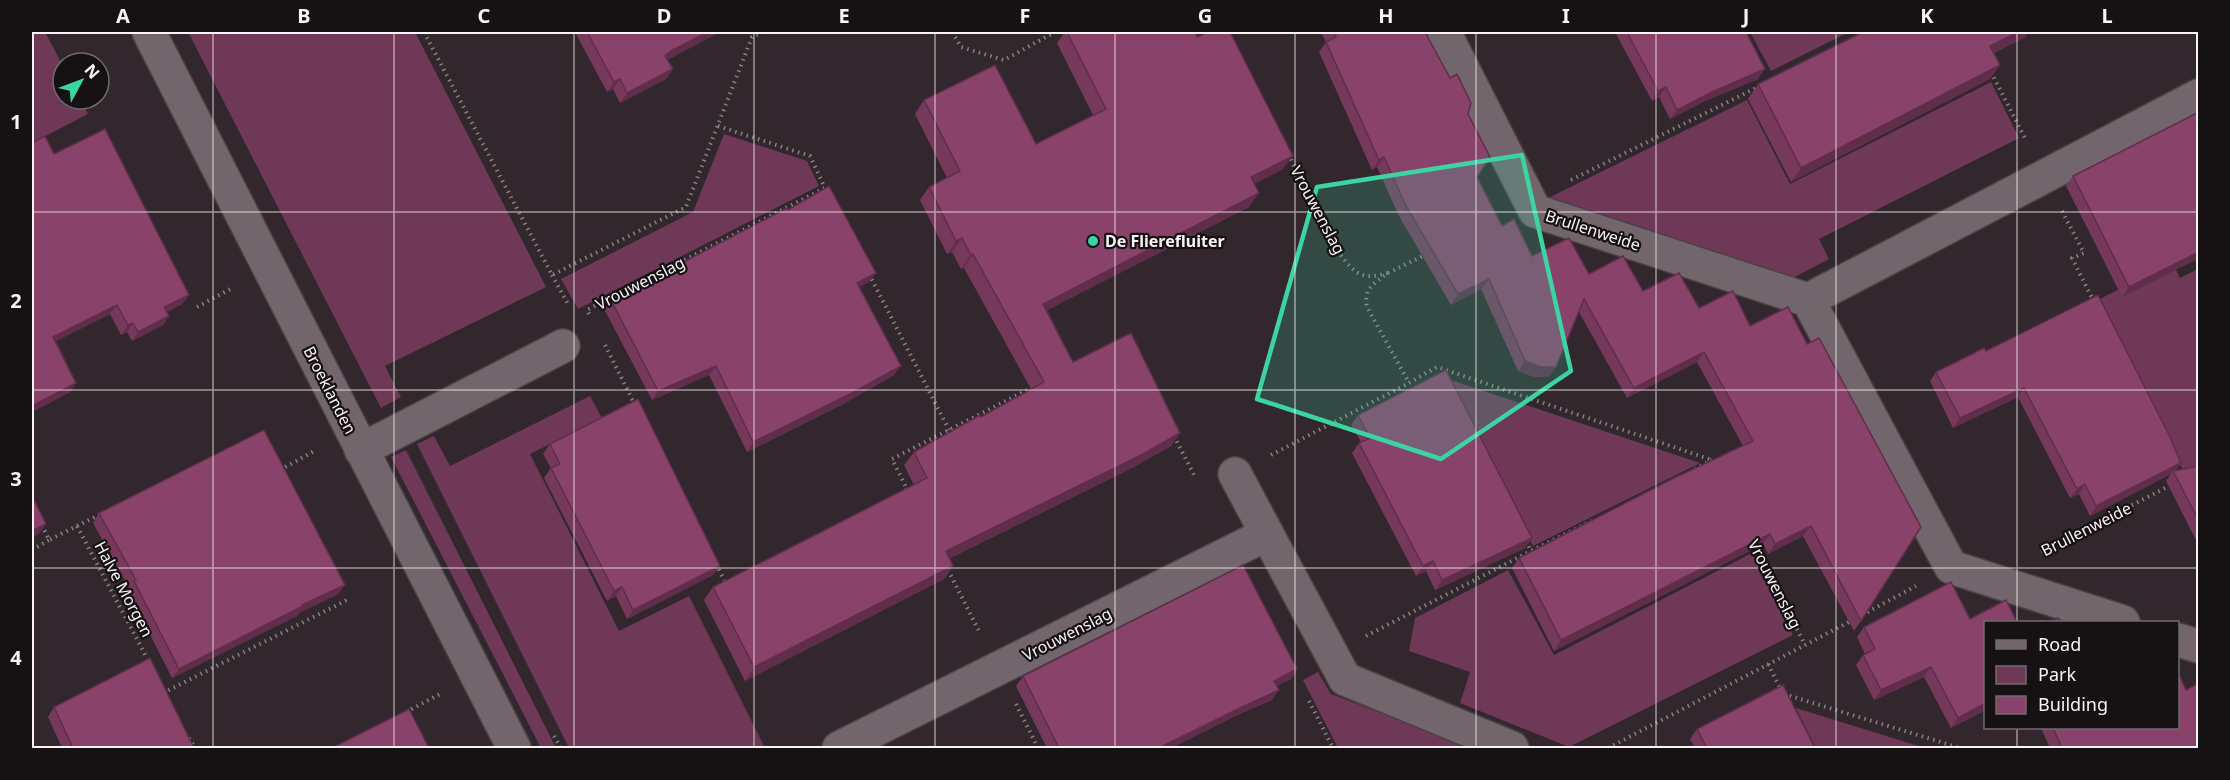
<svg xmlns="http://www.w3.org/2000/svg" width="2230" height="780" font-family="'Noto Sans',sans-serif">
	<rect width="100%" height="100%" fill="#31272c"/>
	<g fill="#6e3856">
		<path d="M32,32H45L63,66V99H80L88,114L32,143Z"/>
		<path d="M188,32H415L546,287L385,366L401,397L381,408Z"/>
		<path d="M1750,32H1849L1771,71Z"/>
		<path d="M1991,82L2019,138L1819,239L1829,259L1789,280L1548,198L1747,100L1790,184Z"/>
		<path d="M724,134L807,161L819,186L578,309L561,279L693,212Z"/>
		<path d="M2172,262L2180,278L2198,269V468L2185,474L2096,301L2135,281L2139,288L2156,280Z"/>
		<path d="M1448,379L1700,463L1533,546Z"/>
		<path d="M590,396L602,418L530,454L619,631L689,596L765,748H569L417,444L434,436L450,466Z"/>
		<path d="M406,450L556,748H541L391,457Z"/>
		<path d="M1752,553L1793,635L1569,747L1460,703L1470,672L1409,651L1415,618L1508,570L1554,655Z"/>
		<path d="M1318,672L1331,694L1473,748H1338L1303,680Z"/>
		<path d="M1796,708L1925,748H1816Z"/>
	</g>
	<g fill="none" stroke-linecap="round" stroke-linejoin="round">
		<g stroke="#4a4246" stroke-width="36">
			<g id="street">
				<path d="M1444,32L1535,211L1808,300L1951,567L2123,622"/>
				<path d="M1808,300L2198,96"/>
				<path d="M361,450L563,346"/>
				<path d="M1235,474L1267,534"/>
				<path d="M2178,640L2198,646"/>
				<path d="M839,748L1267,534L1345,679L1512,748"/>
			</g>
		</g>
		<g stroke="#4a4246" stroke-width="36">
			<path id="secondary" d="M149,32L514,748"/>
		</g>
		<g stroke="#898185" stroke-width="4" stroke-dasharray="1.5 4.5" stroke-linecap="butt">
			<path d="M424,32L552,275L686,207L752,37L763,32"/>
			<path d="M952,32L961,47L1004,60L1055,32"/>
			<path d="M1991,72L2026,140"/>
			<path d="M718,126L810,156L825,188"/>
			<path d="M1288,154L1340,254C1355,275 1363,280 1388,273C1374,283 1363,289 1367,307L1409,383L1437,367L1712,460L1714,464"/>
			<path d="M1571,180L1760,86"/>
			<path d="M2062,211L2084,253L2072,258L2093,300"/>
			<path d="M1388,273L1425,255"/>
			<path d="M869,274L949,430"/>
			<path d="M552,275L569,306"/>
			<path d="M197,307L234,287"/>
			<path d="M589,314L587,310L825,188L828,193"/>
			<path d="M605,345L635,405"/>
			<path d="M1174,436L1194,475"/>
			<path d="M1271,455L1409,383"/>
			<path d="M1695,469L1712,460"/>
			<path d="M280,470L316,450"/>
			<path d="M905,490L907,489L892,459L1035,386"/>
			<path d="M42,525L49,540L77,526L149,662"/>
			<path d="M77,526L101,514"/>
			<path d="M1526,541L1531,551L1592,521"/>
			<path d="M1754,543L1805,645"/>
			<path d="M32,550L49,540"/>
			<path d="M2041,552L2173,484"/>
			<path d="M716,564L725,582L728,580"/>
			<path d="M948,570L980,633"/>
			<path d="M1862,615L1916,586"/>
			<path d="M1366,636L1531,551"/>
			<path d="M1768,664L1781,690"/>
			<path d="M166,694L165,692L347,600"/>
			<path d="M1784,694L1960,748"/>
			<path d="M1309,701L1333,748"/>
			<path d="M1016,704L1038,748"/>
			<path d="M406,712L442,693"/>
			<path d="M554,736L561,748"/>
			<path d="M189,738L195,748"/>
			<path d="M1608,748L1853,620"/>
		</g>
		<use href="#street" stroke="#72666c" stroke-width="33"/>
		<use href="#secondary" stroke="#72666c" stroke-width="33"/>
	</g>
	<g fill="#76395b">
		<path d="M578,32H720L667,60L673,69L666,79L620,103L613,89L607,92L576,34Z"/>
		<path d="M1065,32H1195L1283,169L1254,184L1249,207L1047,310L1073,362L1180,433L1171,446L1134,467L950,558L953,566L944,579L745,681L704,600L713,587L914,485L904,465L914,452L981,417L1031,389L964,268L961,269L952,252L947,254L920,200L929,187L947,178L915,114L924,100L1036,144L1093,115L1057,43Z"/>
		<path d="M1321,32H1425L1468,114L1477,177L1502,226L1532,256L1643,291L1679,273L1861,621L1854,631L1803,536L1768,554L1763,544L1554,651L1512,568L1519,558L1743,446L1697,362L1627,398L1579,312L1549,377H1534L1518,371L1481,289L1451,305L1399,216L1377,167L1372,170L1319,52L1326,42Z"/>
		<path d="M1615,32H1746L1758,79L1705,101L1670,119L1659,97L1652,101Z"/>
		<path d="M2026,37L1994,53L2000,65L1990,79L1791,182L1748,99L1758,84Z"/>
		<path d="M32,143L54,154L189,295L182,304L167,312L169,316L163,325L132,341L127,332L121,335L110,314L56,341L76,383L70,392L32,412Z"/>
		<path d="M2073,176L2199,258L2122,297L2066,186Z"/>
		<path d="M788,210L869,282L859,287L894,375L845,403L747,452L709,375L652,400L604,309L611,300Z"/>
		<path d="M1986,351L2181,463L2176,470L2199,466V546L2166,481L2171,474L2090,516L2079,494L2070,498L2018,397L1953,428L1930,381L1936,372Z"/>
		<path d="M1358,415L1532,538L1525,548L1435,590L1426,571L1416,576L1352,453L1359,443L1361,442L1351,425Z"/>
		<path d="M550,444L713,575L627,619L616,596L607,601L544,478L551,468L543,454Z"/>
		<path d="M99,513L345,585L338,594L299,613L297,616L172,678L128,591L129,588L93,523Z"/>
		<path d="M1970,619L1986,622V710L1951,728L1924,677L1874,700L1856,665L1863,655L1865,654L1857,637L1864,627Z"/>
		<path d="M1297,669L1291,679L1276,686L1272,700L1237,715L1171,748H1047L1016,686L1023,676Z"/>
		<path d="M54,707L194,748H62L48,717Z"/>
		<path d="M2041,728H2178L2199,748H2050Z"/>
		<path d="M1697,729L1815,748H1695L1690,739Z"/>
	</g>
	<g fill="#602e4a">
		<path d="M708,32H720L664,61L665,56L671,51Z"/>
		<path d="M2018,32H2029L2026,37L1980,60L1990,46Z"/>
		<path d="M2000,65L1990,79L1791,182L1801,168Z"/>
		<path d="M673,69L666,79L620,103L627,93Z"/>
		<path d="M1765,69L1758,79L1705,101L1670,119L1677,110L1712,92Z"/>
		<path d="M620,79L613,89L607,92L614,82Z"/>
		<path d="M1666,87L1659,97L1652,101L1658,91Z"/>
		<path d="M1293,156L1283,169L1241,190L1251,177Z"/>
		<path d="M1384,157L1377,167L1372,170L1379,160Z"/>
		<path d="M1259,193L1249,207L1034,317L1043,304Z"/>
		<path d="M962,238L952,252L947,254L956,241Z"/>
		<path d="M2199,252V258L2122,297L2129,287Z"/>
		<path d="M973,254L964,268L961,269L971,255Z"/>
		<path d="M876,273L869,282L850,292L857,283Z"/>
		<path d="M1489,279L1481,289L1451,305L1458,294Z"/>
		<path d="M189,295L182,304L158,316L164,307Z"/>
		<path d="M117,305L110,314L47,346L53,337Z"/>
		<path d="M169,316L163,325L132,341L138,332Z"/>
		<path d="M133,323L127,332L121,335L128,325Z"/>
		<path d="M1704,352L1697,362L1627,398L1634,388Z"/>
		<path d="M1525,361L1556,367L1549,377H1534L1518,371Z"/>
		<path d="M716,366L709,375L652,400L658,391Z"/>
		<path d="M901,366L894,375L845,403L747,452L753,442Z"/>
		<path d="M76,383L70,392L32,412V406Z"/>
		<path d="M2024,388L2018,397L1953,428L1960,418Z"/>
		<path d="M1180,433L1171,446L1134,467L937,565L946,551Z"/>
		<path d="M2181,463L2175,472L2173,471L2171,474L2090,516L2096,506Z"/>
		<path d="M2085,484L2079,494L2070,498L2077,489Z"/>
		<path d="M46,524L39,534L32,538V531Z"/>
		<path d="M1811,526L1803,536L1768,554L1775,544Z"/>
		<path d="M1770,534L1763,544L1554,651L1561,640Z"/>
		<path d="M1532,538L1525,548L1435,590L1442,580Z"/>
		<path d="M1433,561L1426,571L1416,576L1423,566Z"/>
		<path d="M720,566L713,575L627,619L633,610Z"/>
		<path d="M953,566L944,579L745,681L754,667Z"/>
		<path d="M345,585L338,594L299,613L297,616L172,678L179,669L302,605Z"/>
		<path d="M622,587L616,596L607,601L614,591Z"/>
		<path d="M1931,667L1924,677L1874,700L1881,690Z"/>
		<path d="M1297,669L1291,679L1267,691L1274,681Z"/>
		<path d="M1279,690L1272,700L1237,715L1171,748H1159L1244,706Z"/>
		<path d="M1986,703V710L1951,728L1958,718Z"/>
	</g>
	<g fill="#89426a" stroke="#602e4a" stroke-width="1.5">
		<path d="M587,32H708L671,51L665,56L673,69L627,93L620,79L614,82Z"/>
		<path d="M1067,32H1195L1197,37L1208,32H1230L1293,156L1251,177L1259,193L1043,304L1073,362L1131,333L1180,433L1143,454L946,551L953,566L754,667L713,587L927,478L914,452L980,415L981,417L1044,382L973,254L971,255L962,238L956,241L929,187L960,171L924,100L995,65L1036,144L1106,109Z"/>
		<path d="M1333,32H1425L1450,78L1457,74L1471,103L1468,114L1490,157L1477,177L1502,226L1514,219L1532,256L1569,238L1589,274L1623,256L1643,291L1679,273L1699,308L1733,291L1750,326L1788,307L1807,344L1819,338L1921,527L1861,621L1811,526L1775,544L1770,534L1561,640L1519,558L1668,481L1753,441L1704,352L1634,388L1584,299L1556,367H1541L1525,361L1489,279L1458,294L1406,206L1384,157L1379,160L1326,42L1336,37Z"/>
		<path d="M1627,32H1746L1765,69L1712,92L1677,110L1666,87L1658,91Z"/>
		<path d="M1863,32H2018L1990,46L2000,65L1801,168L1758,84Z"/>
		<path d="M2199,112V252L2129,287L2073,176Z"/>
		<path d="M105,129L189,295L164,307L169,316L138,332L133,323L128,325L117,305L53,337L76,383L32,406V143L45,136L54,154Z"/>
		<path d="M829,186L876,273L857,283L901,366L852,393L753,442L716,366L658,391L611,300L787,208L788,210Z"/>
		<path d="M2098,295L2169,435L2181,463L2096,506L2085,484L2077,489L2024,388L1960,418L1936,372L1984,348L1986,351Z"/>
		<path d="M1446,370L1532,538L1442,580L1433,561L1423,566L1359,443L1370,438L1358,415Z"/>
		<path d="M638,399L720,566L633,610L622,587L614,591L551,468L560,464L550,444Z"/>
		<path d="M264,430L345,585L302,605L303,606L179,669L134,581L136,580L99,513Z"/>
		<path d="M2199,466V521L2173,471Z"/>
		<path d="M32,496L46,524L32,531Z"/>
		<path d="M1243,565L1297,669L1274,681L1279,690L1244,706L1159,748H1059L1023,676Z"/>
		<path d="M1951,582L1970,619L2006,600L2017,622H1986V703L1958,718L1931,667L1881,690L1863,655L1875,649L1864,627Z"/>
		<path d="M2058,618L2061,622H2049Z"/>
		<path d="M150,658L194,748H73L54,707Z"/>
		<path d="M2178,673L2186,690L2199,683V748H2062L2053,728H2178Z"/>
		<path d="M1783,685L1815,748H1707L1697,729Z"/>
		<path d="M409,709L429,748H332Z"/>
	</g>
	<path fill="#3dd4a3" fill-opacity="0.2" stroke="#3dd4a3" stroke-width="4.5" stroke-linejoin="round" d="M1522,155L1571,371L1441,459L1257,399L1317,187Z"/>
	<path fill="none" stroke="#f9f3f6" stroke-width="1.5" stroke-opacity="0.55" d="M213,32V748M394,32V748M574,32V748M754,32V748M935,32V748M1115,32V748M1295,32V748M1476,32V748M1656,32V748M1836,32V748M2017,32V622M32,212H2198M32,390H2198M32,568H2198M2017,728V748"/>
	<circle fill="#3dd4a3" stroke="#161113" stroke-width="2" cx="1093" cy="241" r="6"/>
	<g text-anchor="middle" dominant-baseline="central" stroke-width="4.5" stroke-linejoin="round" paint-order="stroke">
		<g font-size="16" fill="#f9f3f6" stroke="#161113">
			<text transform="translate(1318 210) rotate(62)">Vrouwenslag</text>
			<text transform="translate(1593 230) rotate(18)">Brullenweide</text>
			<text transform="translate(640 283) rotate(-27)">Vrouwenslag</text>
			<text transform="translate(330 390) rotate(63)">Broeklanden</text>
			<text transform="translate(2086 529) rotate(-27)">Brullenweide</text>
			<text transform="translate(1775 584) rotate(63)">Vrouwenslag</text>
			<text transform="translate(124 589) rotate(62)">Halve Morgen</text>
			<text transform="translate(1067 634) rotate(-27)">Vrouwenslag</text>
		</g>
		<g font-size="16" font-weight="bold" fill="#f9f3f6" stroke="#161113" text-anchor="start">
			<text x="1105" y="241">De Flierefluiter</text>
		</g>
	</g>
	<rect width="2230" height="780" fill="none" stroke="#161113" stroke-width="66"/>
	<rect x="1984" y="621" width="195" height="108" fill="#161113" stroke="#716b6e" stroke-width="1.5"/>
	<rect x="1996" y="640" width="30" height="9" fill="#72666c" stroke="#716b6e" stroke-width="1.5"/>
	<text x="2038" y="651" font-size="18" fill="#f9f3f6">Road</text>
	<rect x="1996" y="666" width="30" height="18" fill="#6e3856" stroke="#716b6e" stroke-width="1.5"/>
	<text x="2038" y="681" font-size="18" fill="#f9f3f6">Park</text>
	<rect x="1996" y="696" width="30" height="18" fill="#89426a" stroke="#716b6e" stroke-width="1.5"/>
	<text x="2038" y="711" font-size="18" fill="#f9f3f6">Building</text>
	<g transform="translate(81 81) rotate(49)"><circle r="28" fill="#161113" stroke="#716b6e" stroke-width="1.5"/>
	<path d="M0-4.5L10 22L0 15L-10 22Z" fill="#3dd4a3"/>
	<text y="-9" font-size="16" font-weight="bold" text-anchor="middle" fill="#f9f3f6">N</text>
	</g>
	<rect x="33" y="33" width="2164" height="714" fill="none" stroke="#f9f3f6" stroke-width="2"/>
	<g font-size="20" text-anchor="middle" font-weight="bold" fill="#f9f3f6">
		<text x="123" y="23">A</text>
		<text x="304" y="23">B</text>
		<text x="484" y="23">C</text>
		<text x="664" y="23">D</text>
		<text x="844" y="23">E</text>
		<text x="1025" y="23">F</text>
		<text x="1205" y="23">G</text>
		<text x="1386" y="23">H</text>
		<text x="1566" y="23">I</text>
		<text x="1746" y="23">J</text>
		<text x="1927" y="23">K</text>
		<text x="2107" y="23">L</text>
		<text x="16" y="129">1</text>
		<text x="16" y="308">2</text>
		<text x="16" y="486">3</text>
		<text x="16" y="665">4</text>
	</g>
</svg>
